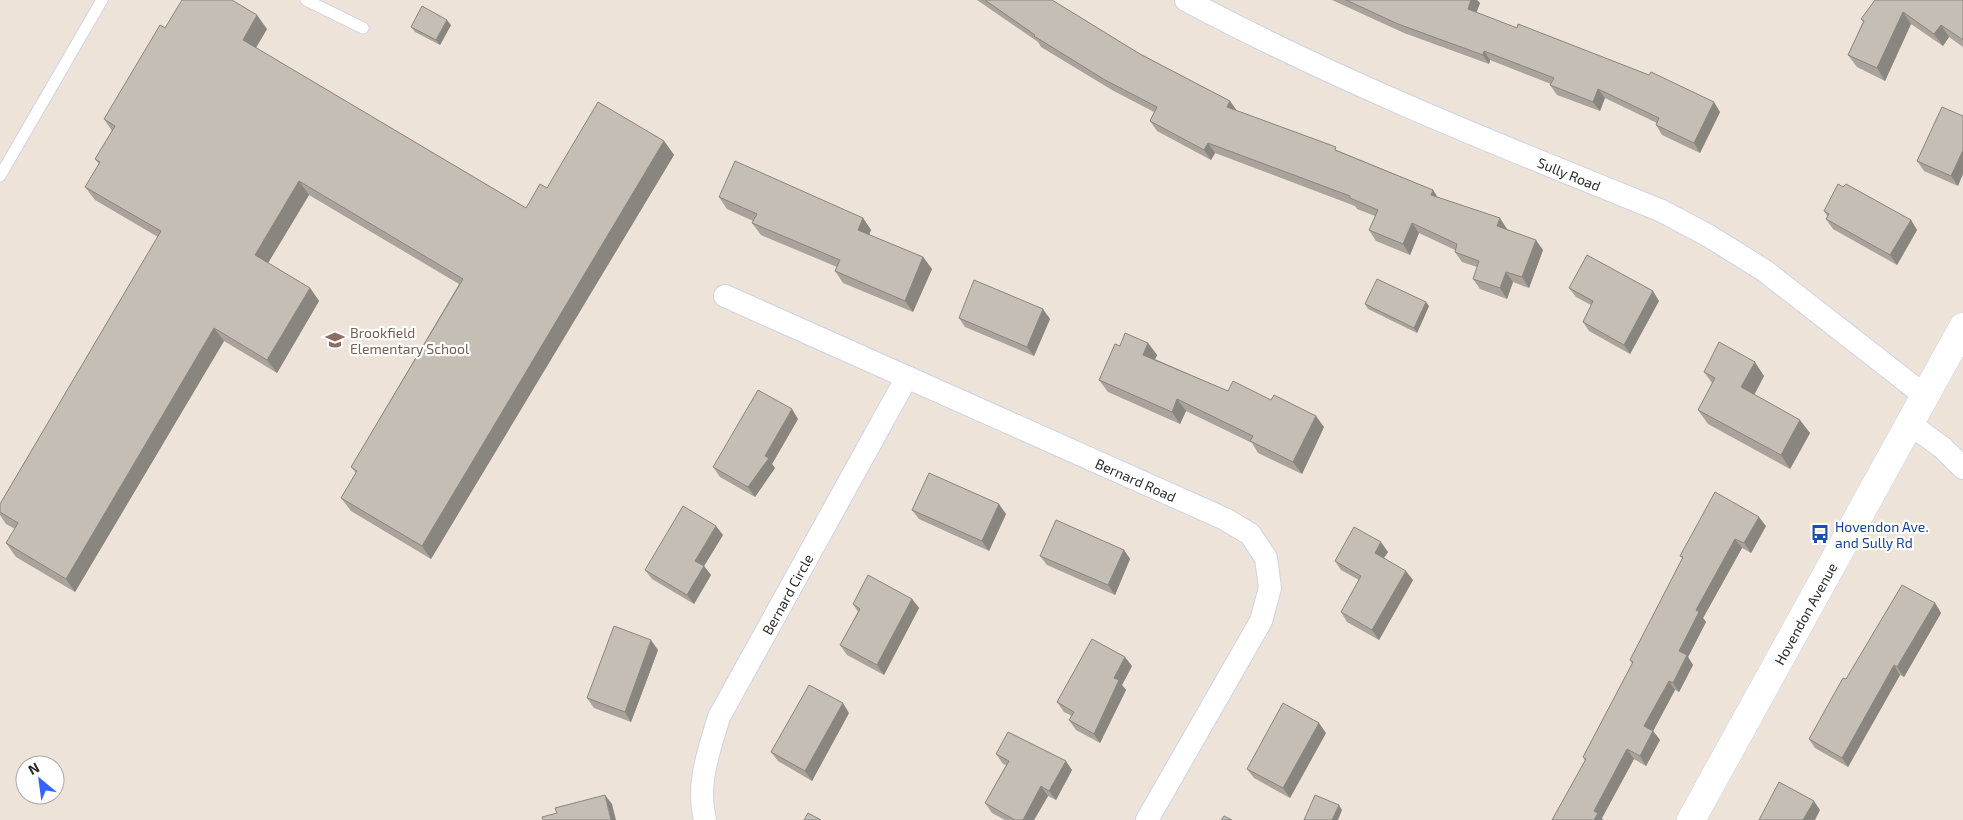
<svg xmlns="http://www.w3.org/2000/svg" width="1963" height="820" font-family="'Exo 2',sans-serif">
	<rect width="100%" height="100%" fill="#ede3d9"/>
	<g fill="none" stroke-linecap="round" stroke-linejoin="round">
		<g stroke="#ced3e4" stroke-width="13">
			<g id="lane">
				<path d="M306,0L363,28"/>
				<path d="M0,176L102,0"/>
			</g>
		</g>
		<g stroke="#ced3e4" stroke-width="24">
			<g id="street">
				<path id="s1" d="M1186,0C1339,82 1501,146 1662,211L1709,236L1765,271L1924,395"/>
				<path id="s2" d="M725,296L1225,519L1250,534L1266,558L1270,588L1261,621L1147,820"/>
				<path d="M1910,424L1943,448L1963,468"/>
				<path id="s3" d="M705,820C696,784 709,751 719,717L907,377"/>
			</g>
		</g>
		<g stroke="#ced3e4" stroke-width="29">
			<g id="secondary">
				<path id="s4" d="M1691,820L1963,327"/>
			</g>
		</g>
		<use href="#lane" stroke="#fff" stroke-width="11"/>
		<use href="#street" stroke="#fff" stroke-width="22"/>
		<use href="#secondary" stroke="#fff" stroke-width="28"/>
	</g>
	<g fill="#a9a39c">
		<path d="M977,0H1052L1140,54L1230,101L1237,111L1339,151L1433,190L1437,197L1507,229L1543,250L1529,288L1513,282L1507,299L1480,289L1473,279L1477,267L1462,262L1455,252V250L1419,233L1410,255L1376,241L1369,230L1375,216L1357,209L1355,206L1215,153L1211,160L1157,131L1150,121L1154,112L1112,90L1041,47L1038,42Z"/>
		<path d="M1332,0H1477L1480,3L1476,13L1720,112L1700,153L1662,135L1656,125L1657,123L1605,98L1600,111L1557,95L1550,85L1551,84L1490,60L1489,64L1404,33Z"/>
		<path d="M1963,0V47L1949,37L1943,46L1911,24L1885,81L1857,67L1848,55L1863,22L1861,19Z"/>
		<path d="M451,25L440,45L415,32L411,27Z"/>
		<path d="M165,28L267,29L256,48L526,208L547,188L664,141L674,155L431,559L351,511L341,498L356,473L351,467L459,284L309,195L268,263L310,288L319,301L277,373L224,341L75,592L16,557L6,543L15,529L6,524L0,515V504L158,237L95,200L85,187L99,164L95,159L112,131L104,119Z"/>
		<path d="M1942,107L1958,186L1924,171L1917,161Z"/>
		<path d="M719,197L863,218L871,230L869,235L923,257L932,269L913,312L843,283L835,271L837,267L761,235L752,223L753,221L727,209Z"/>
		<path d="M1824,211L1911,220L1917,230L1897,265L1833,229L1826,219L1828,217Z"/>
		<path d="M1569,288L1659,301L1630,354L1589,331L1583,322L1591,305L1576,297Z"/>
		<path d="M1365,304L1429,306L1417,333L1368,309Z"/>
		<path d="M959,318L1050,319L1034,356L965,327Z"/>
		<path d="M1148,343L1157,355L1155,359L1228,391L1324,427L1302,474L1258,453L1252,443L1186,411L1180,424L1108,392L1099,380L1120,346Z"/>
		<path d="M1704,372L1764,376L1754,395L1810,433L1790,469L1708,424L1698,410L1712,383Z"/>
		<path d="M798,419L772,464L775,468L755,497L720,477L713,467Z"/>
		<path d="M912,510L1006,514L989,551L919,519Z"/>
		<path d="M1766,526L1751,553L1742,548L1703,618L1706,622L1688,657L1693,665L1679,692L1675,690L1653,731L1660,740L1646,766L1634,759L1602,818L1603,820H1552L1585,761L1583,757L1632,664L1630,660L1683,559L1680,556Z"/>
		<path d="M723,535L704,566L711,575L694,604L652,579L645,570Z"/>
		<path d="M1124,550L1130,559L1115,595L1047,565L1040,556Z"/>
		<path d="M1388,552L1384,558L1413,580L1379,640L1347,622L1341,612L1359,580L1341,570L1335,561Z"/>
		<path d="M912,599L919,608L884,675L847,655L840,645L858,612L853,604Z"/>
		<path d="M1935,603L1941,613L1904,677L1900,675L1848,767L1815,748L1809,739L1846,679Z"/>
		<path d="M658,650L631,722L594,708L587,698Z"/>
		<path d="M1132,666L1122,685L1126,690L1100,743L1076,730L1069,720L1072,716L1064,712L1057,702Z"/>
		<path d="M849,713L812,781L778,761L771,752Z"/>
		<path d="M1326,733L1290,798L1254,778L1247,769Z"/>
		<path d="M996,754L1072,770L1056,800L1048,796L1034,820H1005L992,813L985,803L1006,765L1003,764Z"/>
	</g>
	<g fill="#89857f">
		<path d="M1471,0H1477L1480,3L1474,19L1468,9Z"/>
		<path d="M1903,12L1911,24L1885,81L1877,68Z"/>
		<path d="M257,15L267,29L252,54L243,40Z"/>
		<path d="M447,20L451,25L440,45L436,40Z"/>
		<path d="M1941,25L1949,37L1943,46L1934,34Z"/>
		<path d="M1484,51L1490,60L1489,64L1483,55Z"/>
		<path d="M1598,89L1605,98L1600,111L1593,102Z"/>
		<path d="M1230,101L1237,111L1227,107Z"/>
		<path d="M1714,102L1720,112L1700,153L1694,143Z"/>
		<path d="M664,141L674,155L431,559L422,546Z"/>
		<path d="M1208,143L1215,153L1211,160L1204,150Z"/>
		<path d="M1963,150V174L1958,186L1951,176Z"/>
		<path d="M299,181L309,195L265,268L255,255Z"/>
		<path d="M1433,190L1440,201L1431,195Z"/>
		<path d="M863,218L871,230L866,242L858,230Z"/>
		<path d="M1500,218L1507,229L1504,236L1497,226Z"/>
		<path d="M1911,220L1917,230L1897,265L1890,255Z"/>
		<path d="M1412,223L1419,233L1410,255L1403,244Z"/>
		<path d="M1536,240L1543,250L1529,288L1522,277Z"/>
		<path d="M923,257L932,269L913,312L905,301Z"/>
		<path d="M1506,272L1513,282L1507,299L1500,288Z"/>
		<path d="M310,288L319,301L277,373L267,360Z"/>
		<path d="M1653,291L1659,301L1630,354L1624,345Z"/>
		<path d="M1426,302L1429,306L1417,333L1414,328Z"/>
		<path d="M1043,309L1050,319L1034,356L1027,347Z"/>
		<path d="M214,328L224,341L75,592L66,579Z"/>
		<path d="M1148,343L1157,355L1152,366L1143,355Z"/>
		<path d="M1755,362L1764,376L1751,401L1741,387Z"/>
		<path d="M1177,399L1186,411L1180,424L1172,412Z"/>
		<path d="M792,409L798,419L772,464L775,468L755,497L748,487L765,456Z"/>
		<path d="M1316,416L1324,427L1302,474L1293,462Z"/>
		<path d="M1800,420L1810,433L1790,469L1781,455Z"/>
		<path d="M999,504L1006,514L989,551L982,541Z"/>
		<path d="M1759,517L1766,526L1751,553L1744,543Z"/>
		<path d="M716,526L723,535L704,566L711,575L694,604L687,595L695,561Z"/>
		<path d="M1735,539L1742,548L1703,618L1706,622L1688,657L1693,665L1679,692L1673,683L1679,651L1696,610Z"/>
		<path d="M1381,542L1388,552L1381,562L1375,553Z"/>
		<path d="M1124,550L1130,559L1115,595L1108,585Z"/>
		<path d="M1406,571L1413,580L1379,640L1372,630Z"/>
		<path d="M912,599L919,608L884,675L877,665Z"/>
		<path d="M1935,603L1941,613L1904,677L1897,667Z"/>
		<path d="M651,640L658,650L631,722L625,712Z"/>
		<path d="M1125,657L1132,666L1122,685L1126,690L1100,743L1094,734L1114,678Z"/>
		<path d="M1894,665L1900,675L1848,767L1842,758Z"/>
		<path d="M1669,681L1675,690L1651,735L1644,726Z"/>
		<path d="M843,703L849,713L812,781L805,771Z"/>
		<path d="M1319,723L1326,733L1290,798L1283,788Z"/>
		<path d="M1653,731L1660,740L1646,766L1640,756Z"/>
		<path d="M1627,749L1634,759L1602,818L1603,820H1594V811Z"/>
		<path d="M1066,761L1072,770L1056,800L1049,791Z"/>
		<path d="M1041,786L1048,796L1034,820H1023Z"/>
		<path d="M605,795L612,804L616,820H611Z"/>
		<path d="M1814,801L1820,810L1815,820H1803Z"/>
		<path d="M1339,805L1342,810L1338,820H1332Z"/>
	</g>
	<g fill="#c4beb5" stroke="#89857f">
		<path d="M182,0H232L257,15L243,40L526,208L540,184L547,188L598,102L664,141L422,546L341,498L357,471L351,467L463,279L299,181L255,255L310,288L267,360L214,328L66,579L6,543L18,523L0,512V504L161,231L85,187L100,162L95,159L115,126L104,119L160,25L165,28Z"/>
		<path d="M985,0H1052L1140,54L1230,101L1227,107L1336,147L1335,150L1433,190L1431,195L1500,218L1497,226L1536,240L1522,277L1506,272L1500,288L1473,279L1479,261L1455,252L1457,244L1412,223L1403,244L1369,230L1378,210L1350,198V196L1208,143L1204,150L1150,121L1157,107L1105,80L1034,36L1035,35Z"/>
		<path d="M1346,0H1471L1468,9L1517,28L1518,24L1649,75L1651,72L1714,102L1694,143L1656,125L1659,118L1598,89L1593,102L1550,85L1554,78L1484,51L1483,55L1398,24Z"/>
		<path d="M1875,0H1963V40L1941,25L1934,34L1903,12L1877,68L1848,55L1864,21L1861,19Z"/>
		<path d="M422,6L447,20L436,40L411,27Z"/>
		<path d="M1942,107L1963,116V150L1951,176L1917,161Z"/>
		<path d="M735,161L863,218L858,230L923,257L905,301L835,271L840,260L752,223L757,214L719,197Z"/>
		<path d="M1838,184L1843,187L1846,184L1911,220L1890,255L1826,219L1829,214L1824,211Z"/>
		<path d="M1587,255L1653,291L1624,345L1583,322L1593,301L1569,288Z"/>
		<path d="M1377,279L1426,302L1414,328L1365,304Z"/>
		<path d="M974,280L1043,309L1027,347L959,318Z"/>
		<path d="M1125,333L1148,343L1143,355L1228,391L1233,381L1271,400L1274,395L1316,416L1293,462L1250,441L1253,436L1177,399L1172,412L1099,380L1115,344L1120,346Z"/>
		<path d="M1719,342L1755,362L1741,387L1800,420L1781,455L1698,410L1715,378L1704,372Z"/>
		<path d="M758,390L792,409L765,456L769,458L748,487L713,467Z"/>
		<path d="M929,473L999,504L982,541L912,510Z"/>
		<path d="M1715,492L1759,517L1744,543L1735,539L1696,610L1699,612L1679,651L1687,655L1673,683L1669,681L1644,726L1653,731L1640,756L1627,749L1594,811L1598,813L1594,820H1552L1586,759L1583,757L1633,662L1630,660L1683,557L1680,556Z"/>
		<path d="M683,506L716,526L695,561L704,566L687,595L645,570Z"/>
		<path d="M1056,520L1124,550L1108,585L1040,556Z"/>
		<path d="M1354,527L1381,542L1375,553L1406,571L1372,630L1341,612L1361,576L1335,561Z"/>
		<path d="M868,575L912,599L877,665L840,645L860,609L853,604Z"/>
		<path d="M1902,585L1935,603L1897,667L1894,665L1842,758L1809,739L1843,678L1846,679Z"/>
		<path d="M614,626L651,640L625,712L587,698Z"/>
		<path d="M1092,639L1125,657L1114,678L1119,680L1094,734L1069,720L1074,712L1057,702Z"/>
		<path d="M809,685L843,703L805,771L771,752Z"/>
		<path d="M1283,703L1319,723L1283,788L1247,769Z"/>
		<path d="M1008,732L1066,761L1049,791L1041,786L1023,820H1015L985,803L1009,761L996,754Z"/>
		<path d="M1779,782L1814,801L1803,820H1759Z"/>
		<path d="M605,795L611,820H543L542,817L557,813L555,808Z"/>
		<path d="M1315,795L1339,805L1332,820H1304Z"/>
		<path d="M808,813L821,820H804Z"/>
		<path d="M1224,816L1232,820H1221Z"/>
	</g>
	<defs>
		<g id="school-bare" transform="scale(1.5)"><path d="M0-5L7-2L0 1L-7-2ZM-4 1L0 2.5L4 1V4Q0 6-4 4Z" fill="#8d6e63" stroke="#fff" stroke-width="2.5" paint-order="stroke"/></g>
		<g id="bus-bare" transform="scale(1.5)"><path d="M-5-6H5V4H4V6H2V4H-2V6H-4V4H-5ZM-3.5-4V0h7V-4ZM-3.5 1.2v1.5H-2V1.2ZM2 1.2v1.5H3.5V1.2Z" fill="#1a4fb4" stroke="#fff" stroke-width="2.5" paint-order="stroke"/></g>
	</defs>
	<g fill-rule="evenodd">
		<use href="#school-bare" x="335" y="340"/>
		<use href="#bus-bare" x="1820" y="534"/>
	</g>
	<g text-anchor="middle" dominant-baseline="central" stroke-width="4.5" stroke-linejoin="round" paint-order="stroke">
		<g font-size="14" fill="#292929" stroke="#fff">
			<text stroke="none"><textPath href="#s1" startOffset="421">Sully Road</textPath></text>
			<text stroke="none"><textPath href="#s2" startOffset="450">Bernard Road</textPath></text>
			<text stroke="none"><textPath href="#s3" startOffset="246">Bernard Circle</textPath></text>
			<text stroke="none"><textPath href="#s4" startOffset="236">Hovendon Avenue</textPath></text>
		</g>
		<g font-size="14" fill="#785e54" stroke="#fff" text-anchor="start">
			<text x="350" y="332">Brookfield<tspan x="350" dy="16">Elementary School</tspan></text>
		</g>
		<g font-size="14" fill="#164399" stroke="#fff" text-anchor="start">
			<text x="1835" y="526">Hovendon Ave.<tspan x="1835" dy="16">and Sully Rd</tspan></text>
		</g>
	</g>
	<g transform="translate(40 780) rotate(331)"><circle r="24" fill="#ffffff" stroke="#a9a9a9"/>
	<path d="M0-4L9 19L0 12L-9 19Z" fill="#3463ff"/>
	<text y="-8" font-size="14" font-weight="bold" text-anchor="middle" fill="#292929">N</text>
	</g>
</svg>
